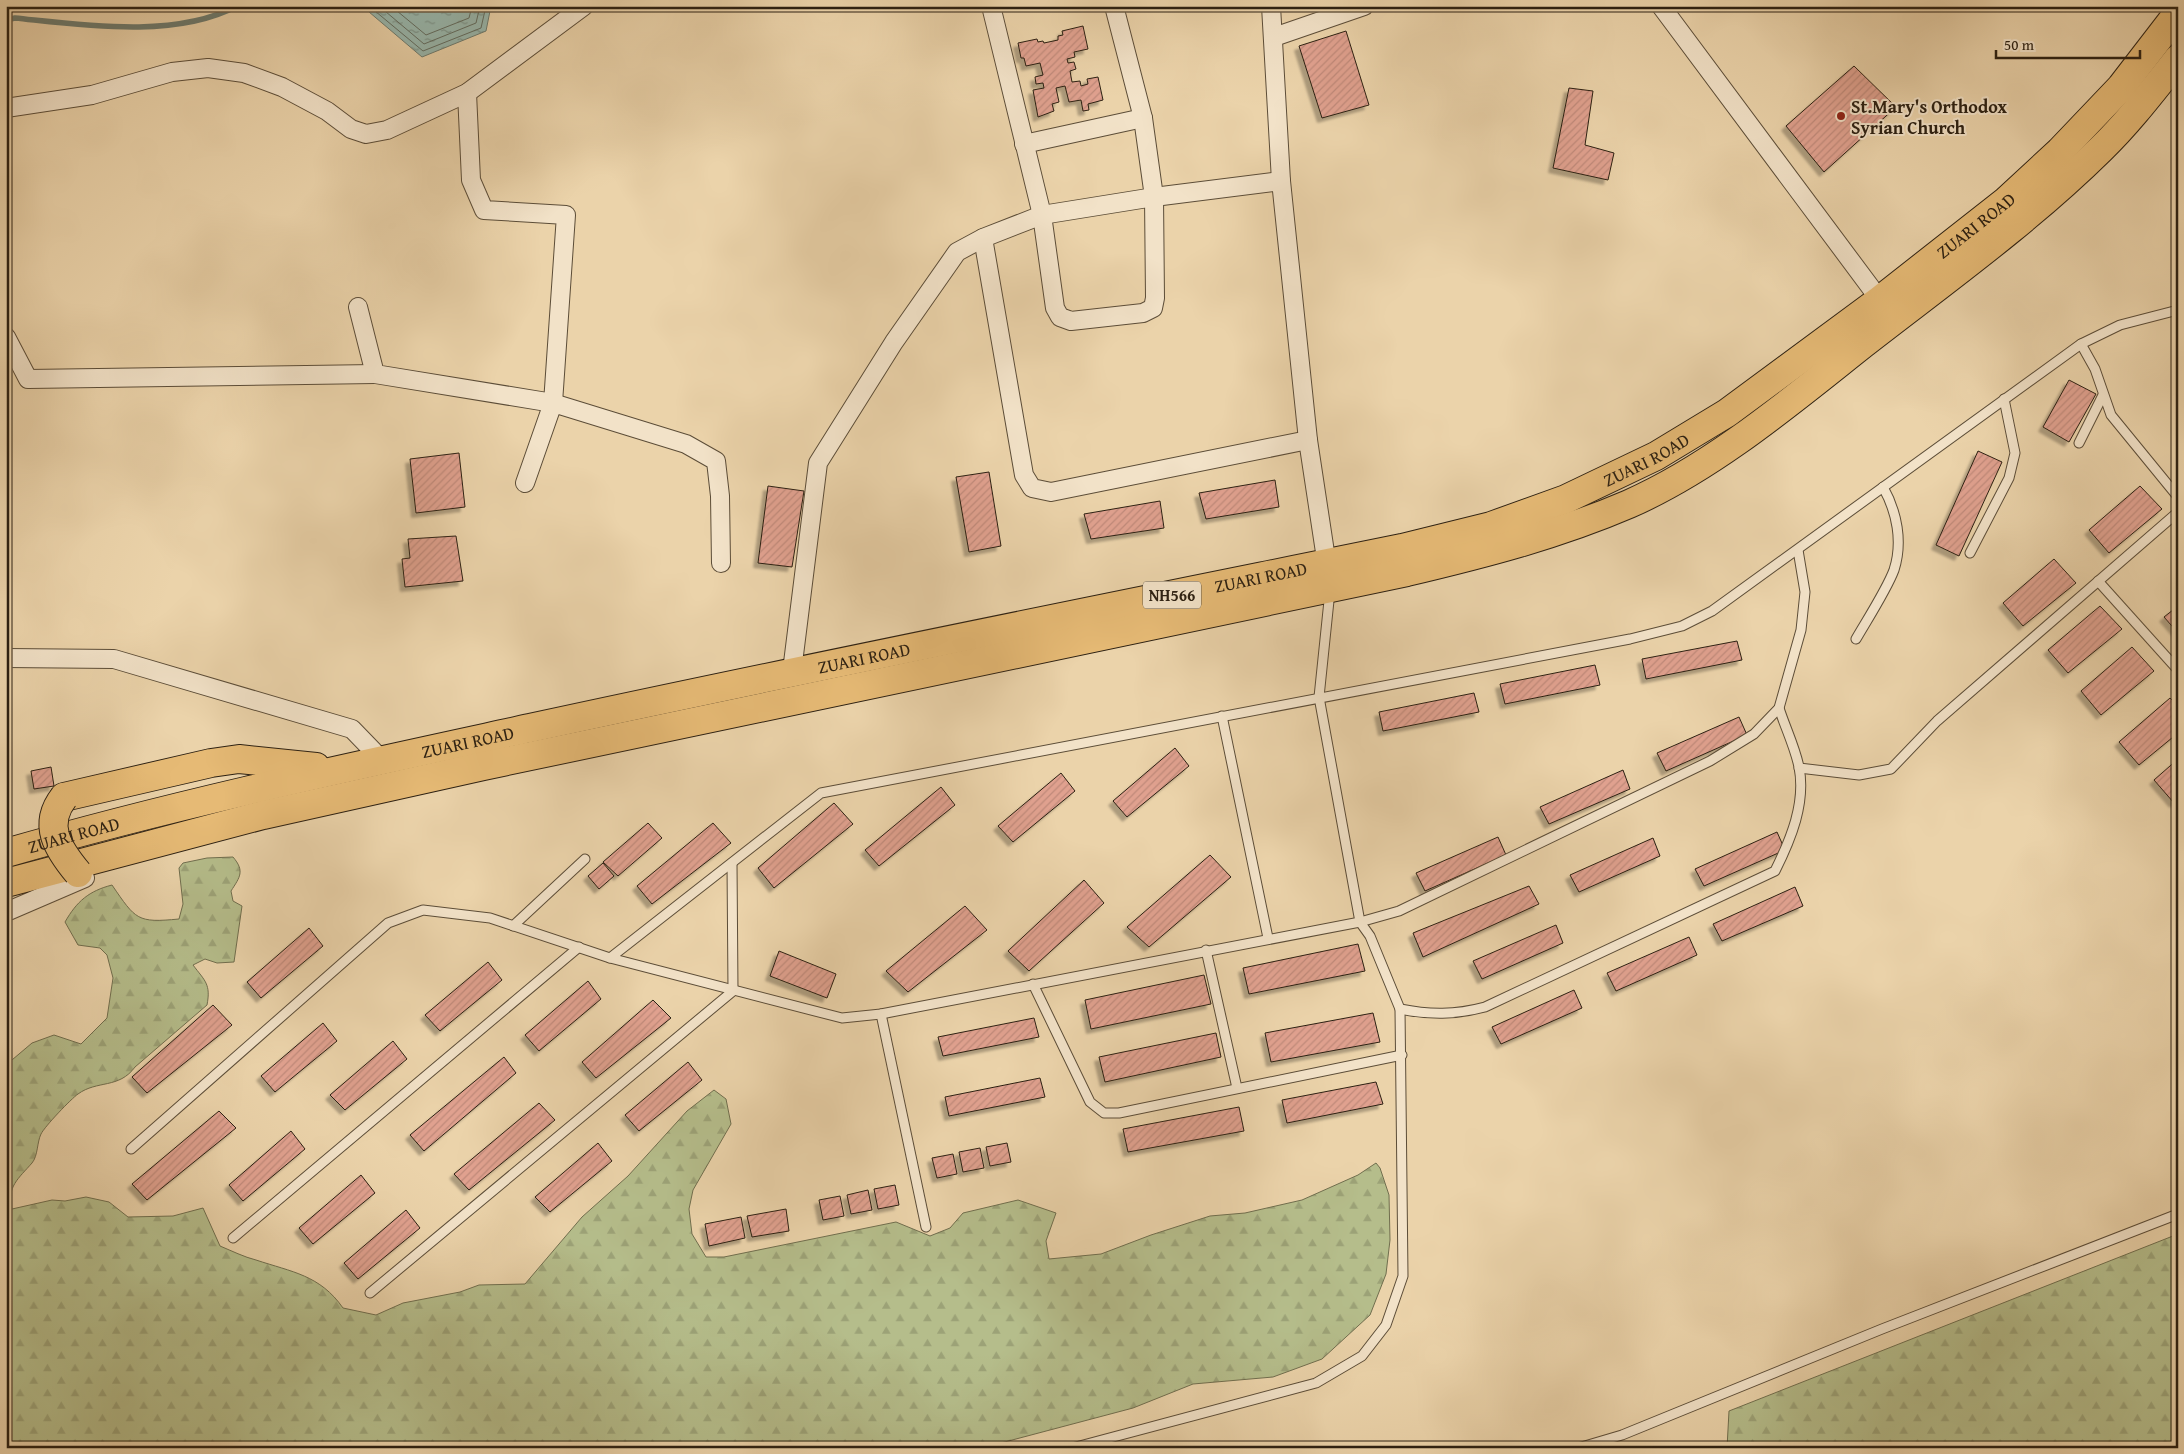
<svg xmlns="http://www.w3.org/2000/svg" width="2184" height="1454" font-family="'Gentium Book Plus',serif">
	<defs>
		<pattern id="forest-firs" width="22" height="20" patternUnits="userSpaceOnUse" patternTransform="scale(1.25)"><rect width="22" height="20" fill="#b5bd8b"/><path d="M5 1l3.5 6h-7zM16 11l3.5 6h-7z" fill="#9ca277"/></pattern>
		<pattern id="water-ripples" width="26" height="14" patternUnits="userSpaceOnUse" patternTransform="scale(1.25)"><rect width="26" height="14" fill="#98b7ad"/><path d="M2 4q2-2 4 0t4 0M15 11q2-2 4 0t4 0" fill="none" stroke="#7c948b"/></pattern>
		<pattern id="building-hatch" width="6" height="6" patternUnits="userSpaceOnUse" patternTransform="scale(1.25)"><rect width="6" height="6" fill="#e0a18f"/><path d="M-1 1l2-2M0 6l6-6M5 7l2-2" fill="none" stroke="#c08a7a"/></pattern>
		<filter id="shadow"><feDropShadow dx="-4.5" dy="4.5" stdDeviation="1" flood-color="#0004"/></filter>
	</defs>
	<rect width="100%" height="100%" fill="#ebd3aa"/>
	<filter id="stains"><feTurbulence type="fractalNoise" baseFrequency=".004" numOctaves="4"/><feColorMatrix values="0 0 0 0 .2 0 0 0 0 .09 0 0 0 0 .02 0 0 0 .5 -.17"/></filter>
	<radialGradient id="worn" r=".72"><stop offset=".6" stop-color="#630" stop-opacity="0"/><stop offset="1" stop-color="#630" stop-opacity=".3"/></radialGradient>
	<g fill="url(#forest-firs)" stroke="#706e4e">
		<path d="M233,857C245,871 240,877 231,891L233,901L242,906L234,962L217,963L205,959L193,965C205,981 211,984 207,1005L135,1067C119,1089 97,1080 78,1094C71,1099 45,1126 41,1134C37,1142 38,1156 32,1163C19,1178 6,1187 12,1209L52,1200L65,1201L86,1197L109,1202L128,1217L173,1216L203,1208L220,1246C232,1251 244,1257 256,1260C292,1272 320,1275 343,1308L376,1315L403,1303L460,1292L479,1285L525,1284L582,1217L628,1176L687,1111L714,1090L726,1099L731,1124L693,1190L689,1209L692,1234L706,1257H724L896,1222L930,1236L950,1228L963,1213L1018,1200L1056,1213L1046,1241L1049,1259L1101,1254L1151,1235L1210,1216L1245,1213L1302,1200L1358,1175L1376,1163L1380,1168L1389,1195L1390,1240L1386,1274L1370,1315L1322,1359L1273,1377L1193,1384L1133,1408L982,1448H6V1065L32,1043L54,1035L81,1044L107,1018L113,978L107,955L100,948L78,945L65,922C77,901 89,891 112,885C136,920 137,923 179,919L183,904L179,868L183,863L207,858Z"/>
		<path d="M2178,1234V1448H1727L1729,1411Z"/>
	</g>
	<path fill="url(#water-ripples)" stroke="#6d7b6f" d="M362,6H491L486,31L422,57Z"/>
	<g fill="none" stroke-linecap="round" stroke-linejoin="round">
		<g stroke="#626c60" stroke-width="1">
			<path d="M369,6L423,51L481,28L486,6"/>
			<path d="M379,6L424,44L476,23L480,6"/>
			<path d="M391,6L426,35L469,18L472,6"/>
		</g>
		<path stroke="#6d7b6f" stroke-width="5.5" d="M6,20L15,18C83,25 175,39 237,6"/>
	</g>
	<g fill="url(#building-hatch)" stroke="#2c2012" filter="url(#shadow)">
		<path d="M1083,26L1088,49L1074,52L1075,57L1067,59L1068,63L1074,62L1076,69L1070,71L1072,82L1080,81L1081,86L1088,84L1087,79L1098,77L1103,100L1088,104L1089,110L1083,111L1081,100L1069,102L1065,86L1056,88L1059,102L1052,104L1054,111L1038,117L1033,90L1044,88L1043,83L1036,84L1035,77L1043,75L1040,63L1026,66L1024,58H1021L1018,43L1037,39L1038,42L1043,41L1044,43L1058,40V36L1063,35L1062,31Z"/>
		<path d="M1346,31L1369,105L1322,118L1299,46Z"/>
		<path d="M1854,66L1896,107L1824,172L1786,126Z"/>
		<path d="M1569,88L1593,91L1585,145L1614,153L1608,180L1553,168Z"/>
		<path d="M2069,380L2096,394L2069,442L2043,427Z"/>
		<path d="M1978,451L2002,462L1959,556L1936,545Z"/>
		<path d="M459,453L465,507L416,513L410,459Z"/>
		<path d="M989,472L1001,546L969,552L956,477Z"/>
		<path d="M1275,480L1279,507L1206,519L1199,493Z"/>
		<path d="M768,486L804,491L792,567L758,563Z"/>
		<path d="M2140,486L2162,509L2109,553L2089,530Z"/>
		<path d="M1160,501L1164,528L1091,539L1084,514Z"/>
		<path d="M456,536L463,581L405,587L402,559L410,558L408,539Z"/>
		<path d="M2054,559L2076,583L2023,626L2003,603Z"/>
		<path d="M2100,606L2122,629L2068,673L2048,650Z"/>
		<path d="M2178,606V633L2164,617Z"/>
		<path d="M1737,641L1742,660L1646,679L1642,659Z"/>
		<path d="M2132,647L2154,671L2101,715L2081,691Z"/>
		<path d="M1595,665L1600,685L1505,704L1500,684Z"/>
		<path d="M1474,693L1479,712L1383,731L1379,712Z"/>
		<path d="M2170,698L2178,706V733L2139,765L2119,742Z"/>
		<path d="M1739,717L1747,735L1666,771L1657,753Z"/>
		<path d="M1175,748L1189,766L1127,817L1113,801Z"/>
		<path d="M2178,759V800L2174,803L2154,780Z"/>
		<path d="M51,767L54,786L34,789L31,771Z"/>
		<path d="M1623,770L1630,789L1549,824L1540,807Z"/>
		<path d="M1061,773L1075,791L1013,842L998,826Z"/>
		<path d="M941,787L955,805L879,866L865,850Z"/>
		<path d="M834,803L853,824L774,888L758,868Z"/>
		<path d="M648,823L662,838L618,876L603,862Z"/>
		<path d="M713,823L731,843L652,904L637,886Z"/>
		<path d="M1777,832L1785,850L1704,886L1695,869Z"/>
		<path d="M1498,837L1506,855L1425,891L1416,873Z"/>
		<path d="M1653,838L1660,856L1579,892L1570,875Z"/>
		<path d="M1210,855L1231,877L1149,947L1127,927Z"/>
		<path d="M603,863L614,876L599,889L588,876Z"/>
		<path d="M1084,880L1104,903L1029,971L1008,951Z"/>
		<path d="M1529,886L1539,904L1423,957L1413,933Z"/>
		<path d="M1795,887L1803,906L1722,941L1713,924Z"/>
		<path d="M965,906L987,930L908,992L886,971Z"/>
		<path d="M1556,925L1563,943L1482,979L1473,961Z"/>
		<path d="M309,928L323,946L261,998L247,982Z"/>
		<path d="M1689,937L1697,955L1616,991L1607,973Z"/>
		<path d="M1358,944L1365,971L1249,994L1243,968Z"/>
		<path d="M779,951L836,974L827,998L770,976Z"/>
		<path d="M488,962L502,980L440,1031L425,1015Z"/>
		<path d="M1204,975L1211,1004L1091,1029L1085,1000Z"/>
		<path d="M588,981L601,999L539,1051L525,1035Z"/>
		<path d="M1574,990L1582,1008L1501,1044L1492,1027Z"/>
		<path d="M653,1000L671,1018L596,1078L582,1062Z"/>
		<path d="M213,1005L232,1025L147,1093L132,1077Z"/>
		<path d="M1373,1013L1380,1042L1271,1062L1265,1033Z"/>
		<path d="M1034,1018L1039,1037L943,1056L938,1037Z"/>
		<path d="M323,1023L337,1041L275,1092L261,1076Z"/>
		<path d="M1216,1033L1221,1057L1105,1082L1099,1057Z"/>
		<path d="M393,1041L407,1059L345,1110L330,1095Z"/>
		<path d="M504,1057L516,1073L424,1151L410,1135Z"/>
		<path d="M688,1062L702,1080L639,1131L625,1115Z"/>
		<path d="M1040,1078L1045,1097L949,1116L945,1097Z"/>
		<path d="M1376,1082L1383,1104L1287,1123L1282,1100Z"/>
		<path d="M539,1103L555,1120L469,1190L454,1174Z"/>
		<path d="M1239,1107L1244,1131L1128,1152L1123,1129Z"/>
		<path d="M219,1111L236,1128L147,1200L132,1184Z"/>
		<path d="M291,1131L305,1149L243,1201L229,1185Z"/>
		<path d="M598,1143L612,1161L550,1212L535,1197Z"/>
		<path d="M1007,1143L1011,1162L990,1166L986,1147Z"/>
		<path d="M980,1148L984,1168L963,1172L959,1152Z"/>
		<path d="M953,1154L957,1174L937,1178L932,1158Z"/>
		<path d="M361,1175L375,1193L313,1244L299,1228Z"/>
		<path d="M895,1185L899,1205L878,1209L874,1189Z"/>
		<path d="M868,1190L872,1210L851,1214L847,1195Z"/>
		<path d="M840,1196L844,1216L823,1220L819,1200Z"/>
		<path d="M786,1209L789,1231L752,1237L747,1216Z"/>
		<path d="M406,1210L420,1228L358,1279L344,1263Z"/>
		<path d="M741,1217L745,1238L709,1246L705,1224Z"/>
	</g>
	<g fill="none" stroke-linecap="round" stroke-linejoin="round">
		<g stroke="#5c4d38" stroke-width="11">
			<g id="lane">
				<path d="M2081,344L2095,369L2111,415L2178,497"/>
				<path d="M2079,443L2103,395"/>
				<path d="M1970,553L2009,478L2015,453L2004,399"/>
				<path d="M2098,581L2178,670"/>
				<path d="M1856,639C1867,620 1887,589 1894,570C1903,542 1897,512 1883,487"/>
				<path d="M1222,716L1268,938"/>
				<path d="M1799,768L1859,775L1891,769L1937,721L2178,512"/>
				<path d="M513,926L585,859"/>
				<path d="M1206,950L1237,1088"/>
				<path d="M610,958L821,793L1630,639L1682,626L1712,611L2081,344L2120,325L2178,310"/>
				<path d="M1033,984L1090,1102L1104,1113H1119L1402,1055"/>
				<path d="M1400,1009C1430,1015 1455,1015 1485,1007L1775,871C1791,839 1806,803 1799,767C1795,747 1785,727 1779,708"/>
				<path d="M881,1014L926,1227"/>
				<path d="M131,1149L388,923L423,910L490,918L610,958L842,1018L881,1014L1360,922L1399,911L1710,761L1754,734L1779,708L1801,630L1805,592L1798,550"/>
				<path d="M233,1238L579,947"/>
				<path d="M370,1293L733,991L732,863"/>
				<path d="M1072,1448L1316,1383L1362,1356L1386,1325L1403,1276L1400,1009L1370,936L1360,922L1319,697L1330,591"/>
				<path d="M1578,1448L1622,1435L1882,1329L2178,1214"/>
			</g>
		</g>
		<g stroke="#5c4d38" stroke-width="20">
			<g id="street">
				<path d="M991,6L1042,215L1055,308L1060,317L1071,321L1143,313L1153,308L1155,298L1154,197L1143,118L1114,6"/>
				<path d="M1271,6L1281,181L1308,440L1328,572"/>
				<path d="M1661,6L1880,300"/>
				<path d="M1274,37L1364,6"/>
				<path d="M6,108L92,95L172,72L208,68L244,73L282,87L327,111L351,129L366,134L387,130L467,93L584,6"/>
				<path d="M1024,144L1143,118"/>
				<path d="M983,238L1024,475L1032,488L1051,492L1308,440"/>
				<path d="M358,307L375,374L553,403L566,215L484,210L471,180L467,93"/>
				<path d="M6,337L28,379L375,374"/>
				<path d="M525,483L553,403L686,444L716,461L720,496L721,563"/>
				<path d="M6,658L114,659L352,729L382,760"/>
				<path d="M792,671L818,463L894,342L957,252L983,238L1042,215L1154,197L1281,181"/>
				<path d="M6,912L85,878"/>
			</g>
		</g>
		<g stroke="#2c2012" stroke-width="30">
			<g id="highway">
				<path d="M64,797L211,763L239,759L316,767"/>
				<path id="s1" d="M6,853C179,803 355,766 530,728C820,665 1111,607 1402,548L1491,526L1566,499L1656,456L1727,413L1880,300L2006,201L2060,151L2121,87L2178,13"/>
				<path d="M6,883L263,815L483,766L1407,572C1483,554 1557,535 1629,504C1713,467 1791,401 1863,344C1944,281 2028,221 2101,149C2129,122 2154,89 2178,59"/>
			</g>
		</g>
		<use href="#lane" stroke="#f2e2c8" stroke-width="9"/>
		<use href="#street" stroke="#f2e2c8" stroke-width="18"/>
		<use href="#highway" stroke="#e6ba75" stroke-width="28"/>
		<g stroke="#2c2012" stroke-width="30" stroke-linecap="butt">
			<path id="highway-bridge" d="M64,797C42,825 58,849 78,873"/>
		</g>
		<use href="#highway-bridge" stroke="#e6ba75" stroke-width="28"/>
	</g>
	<circle fill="#8f2418" stroke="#f2e2c8" stroke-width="2" cx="1841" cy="116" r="5"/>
	<g text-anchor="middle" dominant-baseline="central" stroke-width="4" stroke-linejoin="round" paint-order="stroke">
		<rect fill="#f2e2c8" stroke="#675a49" stroke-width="1" x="1143" y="581.5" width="58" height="27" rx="4"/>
		<g font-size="16" font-weight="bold" fill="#2c2012">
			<text x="1172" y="595">NH566</text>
		</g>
		<g font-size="18" font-weight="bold" fill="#2c2012" stroke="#f2e2c8" text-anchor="start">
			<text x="1851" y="106">St.Mary's Orthodox<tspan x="1851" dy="21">Syrian Church</tspan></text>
		</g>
		<g font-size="18" fill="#2c2012" stroke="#f2e2c8">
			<text stroke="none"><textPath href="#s1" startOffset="2095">ZUARI ROAD</textPath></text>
			<text stroke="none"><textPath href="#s1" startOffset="1690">ZUARI ROAD</textPath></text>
			<text stroke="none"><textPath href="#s1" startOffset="1285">ZUARI ROAD</textPath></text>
			<text stroke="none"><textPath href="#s1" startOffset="880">ZUARI ROAD</textPath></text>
			<text stroke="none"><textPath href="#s1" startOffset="475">ZUARI ROAD</textPath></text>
			<text stroke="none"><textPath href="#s1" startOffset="70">ZUARI ROAD</textPath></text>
		</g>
	</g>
	<rect width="2184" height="1454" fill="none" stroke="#ebd3aa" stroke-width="25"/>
	<rect x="8" y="8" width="2169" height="1439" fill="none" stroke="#2c2012" stroke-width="2.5"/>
	<rect x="12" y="12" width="2159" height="1429" fill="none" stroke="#2c2012"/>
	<path d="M1996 50v8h144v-8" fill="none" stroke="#2c2012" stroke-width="2.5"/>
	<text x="2004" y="50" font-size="15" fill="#2c2012" stroke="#f2e2c8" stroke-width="4" paint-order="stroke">50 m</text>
	<rect width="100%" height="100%" filter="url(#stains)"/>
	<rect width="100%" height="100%" fill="url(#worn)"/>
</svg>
